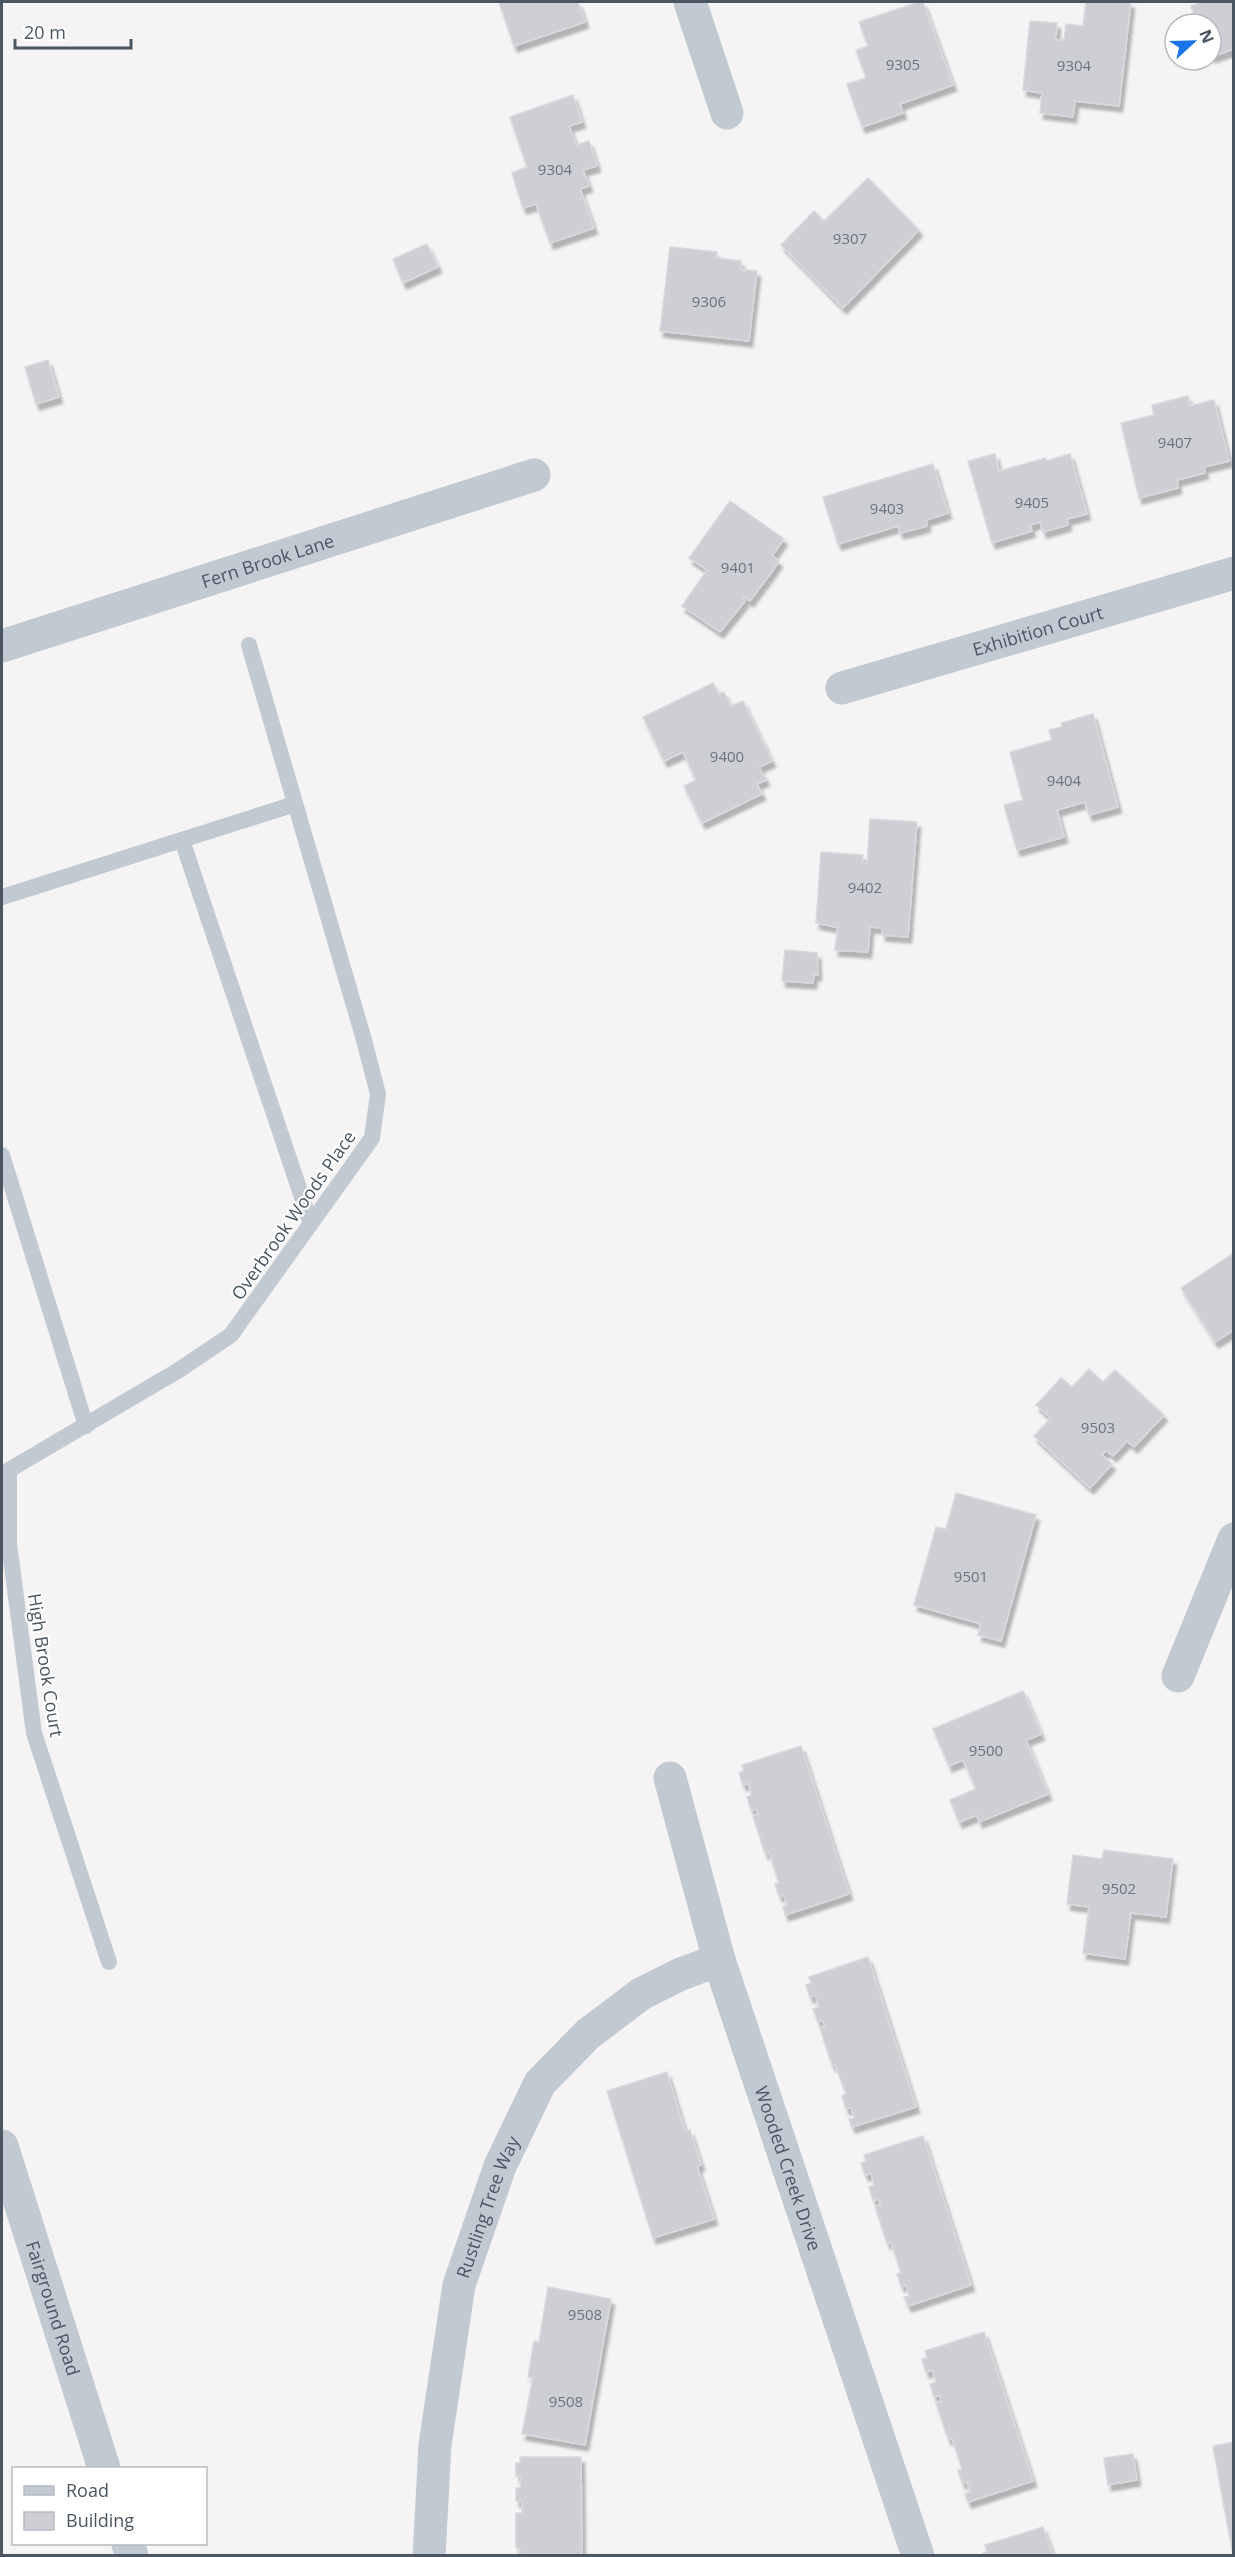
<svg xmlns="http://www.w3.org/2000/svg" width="1235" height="2557" font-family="'Open Sans',sans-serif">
	<defs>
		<filter id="shadow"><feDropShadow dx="3.5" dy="6" stdDeviation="1.5" flood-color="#0004"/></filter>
	</defs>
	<rect width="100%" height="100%" fill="#f5f3f3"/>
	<g fill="#cdcfd5" stroke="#d7d9de" stroke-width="1.5" filter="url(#shadow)">
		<path d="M499,2H578L585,22L514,46Z"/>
		<path d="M919,2H923L953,85L900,104L903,113L862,127L847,84L866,78L856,50L868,46L859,22Z"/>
		<path d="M1086,2H1131L1119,106L1075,101L1073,117L1040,113L1042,93L1023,90L1030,21L1057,23L1056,40H1064L1066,24L1083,26Z"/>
		<path d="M1203,2H1234V49L1211,57V24H1197L1191,6Z"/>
		<path d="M573,95L582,122L569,126L576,145L589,141L597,166L583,170L589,186L580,189L594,228L550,243L536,204L523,208L512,173L527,167L510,117Z"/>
		<path d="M868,178L919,230L843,308L781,245L814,211L824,221Z"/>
		<path d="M427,244L438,267L403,283L393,259Z"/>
		<path d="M670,247L717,252L716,258L741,261L740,269L757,271L749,341L660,331Z"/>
		<path d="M48,360L59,397L36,404L25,367Z"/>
		<path d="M1188,396L1190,406L1214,400L1229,461L1204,467L1205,473L1177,480L1178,488L1139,498L1121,423L1154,415L1152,405Z"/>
		<path d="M995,454L999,471L1046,458V461L1070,454L1087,514L1067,519L1068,525L1043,532L1040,522L1030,525L1032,531L992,543L968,461Z"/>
		<path d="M933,464L948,513L926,520L927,526L912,530L900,533L898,526L838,544L823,497Z"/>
		<path d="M730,501L784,539L772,556L779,561L773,570L750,601L744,597L743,599L745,601L720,632L682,606L707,570L689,558Z"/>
		<path d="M713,683L719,694L724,692L731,706L743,701L772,761L759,767L766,780L757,784L762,794L702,823L684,786L696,780L683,752L664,761L643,717Z"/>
		<path d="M1093,714L1118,807L1089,815L1085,802L1057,810L1064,837L1017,850L1004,805L1023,800L1010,752L1052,740L1049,730L1062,727L1061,723Z"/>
		<path d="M870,819L917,822L908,937L882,935V928L870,927L868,952L835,950L838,923H835V927L816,923L821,852L863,855L862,863H867Z"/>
		<path d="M785,950L817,953L818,975L814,974L813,983L782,981Z"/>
		<path d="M1234,1253V1330L1215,1342L1181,1288Z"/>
		<path d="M1089,1369L1103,1382L1115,1370L1164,1415L1134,1447L1127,1441L1113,1456L1106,1450L1102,1455L1112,1464L1090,1488L1034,1436L1051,1418L1036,1405L1061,1378L1072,1387Z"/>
		<path d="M956,1493L1036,1515L1001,1641L978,1635L981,1624L914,1605L936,1527L946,1529Z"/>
		<path d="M1023,1691L1041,1734L1026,1740L1048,1794L979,1822L977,1815L959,1822L950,1800L976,1789L963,1760L949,1766L933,1729Z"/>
		<path d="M801,1746L849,1894L785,1915L783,1907L787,1905L784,1895L779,1896L775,1884L779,1883L769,1852L765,1853L753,1816L758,1814L756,1809L751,1810L747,1797L752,1795L748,1783L743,1785L739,1773L744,1771L742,1765Z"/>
		<path d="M1104,1850L1173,1859L1166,1917L1131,1913L1125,1959L1083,1953L1089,1907L1067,1904L1073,1855L1102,1859Z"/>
		<path d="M868,1957L916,2107L852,2127L849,2119L854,2118L851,2107L846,2109L842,2096L846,2094L835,2064L832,2065L820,2028L825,2027L823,2020L818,2022L813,2009L819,2007L815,1995L810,1997L806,1985L811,1983L809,1977Z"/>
		<path d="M667,2072L685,2132L690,2130L701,2165L697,2166L714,2219L653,2238L607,2091Z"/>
		<path d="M923,2136L971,2285L908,2306L904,2297L909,2296L906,2285L901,2286L897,2274L901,2273L891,2242L887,2243L875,2206L881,2205L878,2199L873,2200L869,2187L874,2185L871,2173L865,2175L861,2163L866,2161L864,2155Z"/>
		<path d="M548,2287L611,2299L585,2445L522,2434L533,2378L528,2377L534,2341L539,2342Z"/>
		<path d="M984,2332L1033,2481L968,2502L965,2494L970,2492L967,2482L962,2483L958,2470L962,2469L952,2438L948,2439L936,2403L941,2401L940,2395L934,2397L930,2384L936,2382L932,2370L926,2372L922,2359L927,2358L925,2351Z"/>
		<path d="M1234,2442V2550H1232L1213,2446Z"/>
		<path d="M1133,2454L1137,2480L1108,2485L1104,2458Z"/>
		<path d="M520,2457H581L582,2556H520V2548H516V2513H522V2501H516V2488H520L521,2476H516V2463H520Z"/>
		<path d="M1043,2527L1053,2556H983V2553L987,2552L985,2545Z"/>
	</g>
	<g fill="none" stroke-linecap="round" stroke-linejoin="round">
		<g stroke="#c1cad2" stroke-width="16">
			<path d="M182,840L311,1224"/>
			<path d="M2,897L295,804"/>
			<path d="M2,1155L86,1426"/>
			<path d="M9,1472V1544L34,1733L109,1962"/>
			<path d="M2,1474L179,1370L231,1335L372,1138L378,1094L364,1040L249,645"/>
		</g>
		<g stroke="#c1cad2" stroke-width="33">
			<path d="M690,2L727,113"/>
			<path id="s1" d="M2,646L534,475"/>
			<path id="s2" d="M842,688L1234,573"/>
			<path d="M1178,1676L1234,1539"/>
			<path id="s3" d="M670,1778L719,1960L918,2556"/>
			<path id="s4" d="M2,2146L104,2468"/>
			<path d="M128,2544L132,2556"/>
			<path id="s5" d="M429,2556L435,2445L459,2285L500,2166L540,2083L588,2034L641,1994L681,1974L719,1960"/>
		</g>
	</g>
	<g text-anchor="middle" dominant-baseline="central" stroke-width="4.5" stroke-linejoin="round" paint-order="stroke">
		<g font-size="15" fill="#6b747e">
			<text x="903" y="64">9305</text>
			<text x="1074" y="65">9304</text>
			<text x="555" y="169">9304</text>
			<text x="850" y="238">9307</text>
			<text x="709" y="301">9306</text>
			<text x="1175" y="442">9407</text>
			<text x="1032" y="502">9405</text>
			<text x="887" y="508">9403</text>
			<text x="738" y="567">9401</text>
			<text x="727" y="756">9400</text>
			<text x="1064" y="780">9404</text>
			<text x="865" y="887">9402</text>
			<text x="1098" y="1427">9503</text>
			<text x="971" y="1576">9501</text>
			<text x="986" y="1750">9500</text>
			<text x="1119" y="1888">9502</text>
			<text x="585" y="2314">9508</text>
			<text x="566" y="2401">9508</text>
		</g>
		<g font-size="18" fill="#4a5661" stroke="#fff">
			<text stroke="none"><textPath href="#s1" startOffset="279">Fern Brook Lane</textPath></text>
			<text stroke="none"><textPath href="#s2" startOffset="204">Exhibition Court</textPath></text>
			<text transform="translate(293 1215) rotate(-55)">Overbrook Woods Place</text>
			<text transform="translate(46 1665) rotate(81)">High Brook Court</text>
			<text stroke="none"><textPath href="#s3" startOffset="408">Wooded Creek Drive</textPath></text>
			<text stroke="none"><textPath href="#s5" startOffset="356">Rustling Tree Way</textPath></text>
			<text stroke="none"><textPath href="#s4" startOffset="170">Fairground Road</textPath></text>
		</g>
	</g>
	<rect width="1235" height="2557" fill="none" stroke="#4a5661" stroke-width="6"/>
	<rect x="12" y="2467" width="195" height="78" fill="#ffffff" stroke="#b7bbc0" stroke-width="1.5"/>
	<rect x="24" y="2486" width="30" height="9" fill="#c1cad2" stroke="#b7bbc0" stroke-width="1.5"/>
	<text x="66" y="2497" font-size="18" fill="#4a5661">Road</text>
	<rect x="24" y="2512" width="30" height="18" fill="#cdcfd5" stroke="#b7bbc0" stroke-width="1.5"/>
	<text x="66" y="2527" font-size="18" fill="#4a5661">Building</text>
	<g transform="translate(1193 42) rotate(68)"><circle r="28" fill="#ffffff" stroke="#b7bbc0" stroke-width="1.5"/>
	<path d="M0-4.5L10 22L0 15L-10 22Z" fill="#1a73e8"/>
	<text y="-9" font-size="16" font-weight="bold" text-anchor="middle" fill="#4a5661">N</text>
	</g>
	<path d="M15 39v9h116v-9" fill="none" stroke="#4a5661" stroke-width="3"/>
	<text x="24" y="39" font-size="18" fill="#4a5661" stroke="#ffffff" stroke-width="4.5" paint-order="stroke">20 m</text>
</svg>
